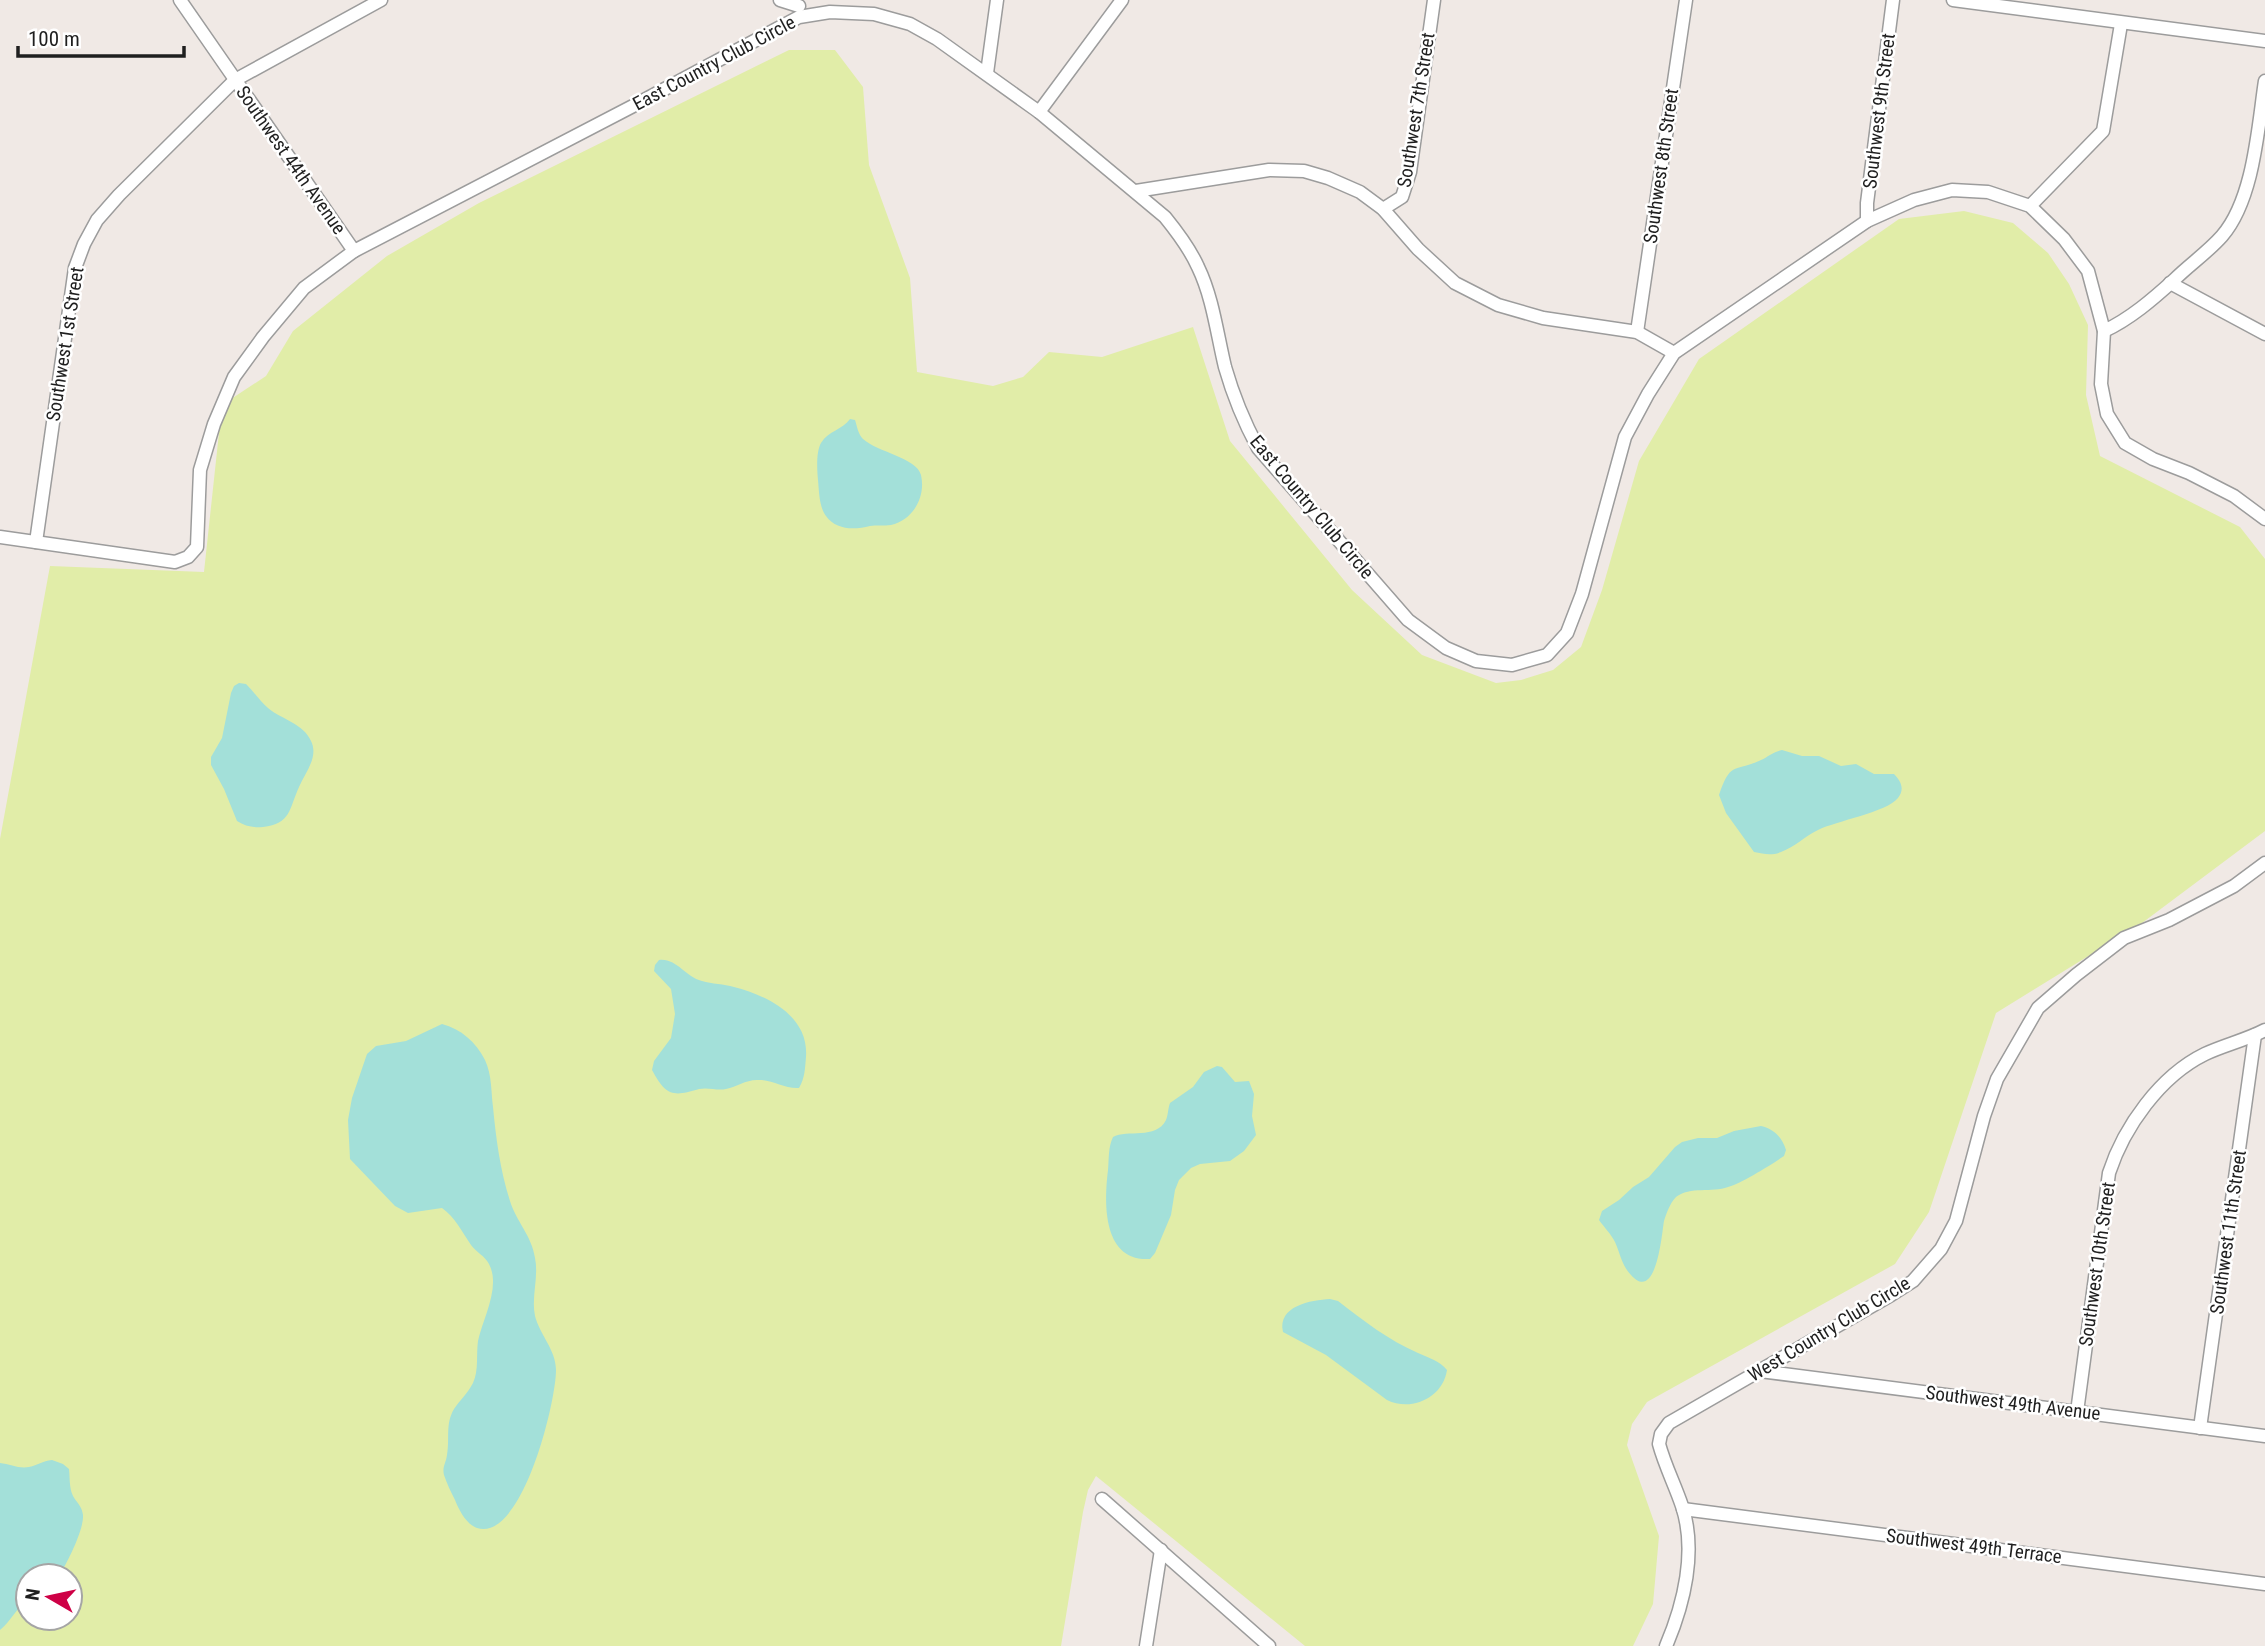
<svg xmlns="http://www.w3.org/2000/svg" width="2265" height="1646" font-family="'Roboto Condensed',sans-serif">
	<rect width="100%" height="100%" fill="#f0e9e5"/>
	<path fill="#e1eda8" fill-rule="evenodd" d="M789,50H835L863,87L869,165L910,278L917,372L993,386L1023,377L1049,352L1102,357L1193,327L1230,441L1352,590L1422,655L1496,683L1521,680L1553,670L1581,647L1602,590L1639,461L1699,359L1899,219L1964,211L2013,223L2048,253L2069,284L2088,325L2086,395L2100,456L2240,527L2265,559V831L2142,923L1996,1013L1929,1212L1895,1264L1647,1402L1632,1424L1627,1445L1659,1536L1653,1604L1633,1646H1305L1096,1476L1088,1490L1083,1512L1061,1646H0V839L50,566L204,572L222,405L266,376L293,331L387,256L479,203ZM28,1576H70V1618H28Z"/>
	<g fill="#a3e0d9">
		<path d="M850,419L855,420C857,426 858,434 863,439C877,452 917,458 921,475C926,497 913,520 891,525C884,526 876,525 870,526C854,530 836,530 826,516C819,507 819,490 818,480C817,469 816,452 821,443C828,431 842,430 850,419Z"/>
		<path d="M239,683L246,684C254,692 260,701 268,708C281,719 304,724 311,741C319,757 305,773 299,787C289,809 291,824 263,827C253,828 245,826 237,821L224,789L211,765V757L222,738L231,693L234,686Z"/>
		<path d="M1782,750L1802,756H1819L1841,766L1856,764L1874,774H1894C1901,781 1905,789 1898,798C1887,812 1836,821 1818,830C1805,836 1795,847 1781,852C1771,856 1764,854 1754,852L1726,813L1719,795C1731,760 1734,773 1761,760C1768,757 1773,752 1782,750Z"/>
		<path d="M659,960C677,958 685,977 702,981C712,984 724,984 734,987C768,996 809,1016 806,1057C805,1068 805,1078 799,1088C784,1089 772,1079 757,1080C745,1080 737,1087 726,1089C717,1091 709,1087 699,1089C673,1097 666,1096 652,1070L654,1061L671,1038L675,1014L671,989L654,971L655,965Z"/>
		<path d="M442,1024C461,1029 476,1042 485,1060C492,1075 491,1091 493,1107C496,1138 500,1170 510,1201C516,1221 532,1236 535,1258C539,1277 531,1297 535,1316C540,1335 556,1350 556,1370C556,1403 522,1542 477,1528C466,1524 459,1510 455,1500C451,1492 447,1484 444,1475C442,1467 446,1463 447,1455C450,1439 445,1424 454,1409C460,1400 468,1393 473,1383C479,1370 476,1355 478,1341C483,1318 501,1287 489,1264C485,1256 476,1252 471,1245C462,1232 455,1217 442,1208L408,1213L395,1206L350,1159L348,1120L352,1098L367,1054L376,1046L406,1041Z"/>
		<path d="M1217,1066L1222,1067L1235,1082L1249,1081L1254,1094L1252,1116L1256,1135L1244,1151L1230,1161L1200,1164L1191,1168L1179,1180L1175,1190L1171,1215L1155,1253L1150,1259C1102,1262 1104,1202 1108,1170C1109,1158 1108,1148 1113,1137C1127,1129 1156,1140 1166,1120C1168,1116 1168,1108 1170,1103L1193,1087L1204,1072Z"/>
		<path d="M1761,1126C1774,1129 1782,1137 1786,1150L1784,1156C1772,1164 1742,1183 1728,1187C1712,1193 1690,1186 1676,1197C1670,1203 1666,1214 1664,1221C1662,1231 1657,1304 1631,1275C1622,1266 1620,1253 1615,1242C1611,1234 1604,1227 1599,1220L1602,1211L1619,1200L1633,1187L1649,1177L1675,1147L1682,1142L1698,1138H1717L1734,1131Z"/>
		<path d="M1330,1299L1338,1301C1364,1321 1388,1340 1418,1353C1429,1358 1440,1361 1447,1370C1443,1398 1411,1412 1387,1400L1326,1355L1283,1332C1277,1306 1311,1300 1330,1299Z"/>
		<path d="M52,1460L63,1464L69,1469C70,1477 69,1488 73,1496C77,1503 82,1506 83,1515C84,1530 67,1563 59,1576H28V1600C16,1608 11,1621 0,1630V1463C10,1464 19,1469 29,1467C38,1465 42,1461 52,1460Z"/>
	</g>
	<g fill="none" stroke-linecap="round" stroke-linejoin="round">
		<g stroke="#9c9c9c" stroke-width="15">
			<g id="minor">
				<path d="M180,0L354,251"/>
				<path d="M780,0L799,6"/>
				<path d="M1953,0L2265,41"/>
				<path d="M987,73L997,0"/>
				<path d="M1039,112L1122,0"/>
				<path d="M1136,191L1269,170L1304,171L1328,178L1360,192L1383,209L1418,249L1455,283L1498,305L1543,318L1637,332L1674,353"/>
				<path d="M2030,206L2103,131L2121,24"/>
				<path d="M1383,209L1402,197L1410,172L1434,0"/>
				<path d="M1867,221V203L1893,0"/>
				<path d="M2170,283L2265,334"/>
				<path d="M2104,331C2130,319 2153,299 2174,280C2189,265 2208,252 2222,236C2254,199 2258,127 2265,81"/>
				<path d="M1637,332L1686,0"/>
				<path d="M0,537L175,562L188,557L197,547L200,470L214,424L234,377L263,337L304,288L354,251L633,106L799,17L830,12L874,14L910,24L937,39L1039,112L1165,217C1178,233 1190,249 1198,267C1213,298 1217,334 1225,367C1233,395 1244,422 1258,448L1408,620L1446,648L1476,661L1512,665L1547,655L1567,633L1582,594L1625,437L1648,394L1674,353L1867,221L1914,200L1952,190L1988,192L2030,206L2064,239L2088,271L2104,331L2101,384L2107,414L2125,443L2153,459L2189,473L2234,496L2265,519"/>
				<path d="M36,542L75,268L84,244L97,220L119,195L235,80L381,0"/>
				<path d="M1760,1371L2265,1436"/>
				<path d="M2077,1412L2109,1173C2124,1127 2160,1076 2205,1054C2224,1045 2246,1040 2265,1030"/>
				<path d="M2200,1428L2255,1035"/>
				<path d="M1102,1499L1269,1646"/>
				<path d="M1683,1509L2265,1584"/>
				<path d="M1146,1646L1161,1550"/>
				<path d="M1666,1646C1684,1604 1697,1551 1682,1506C1675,1485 1665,1466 1659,1444L1661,1434L1669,1423L1891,1295L1913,1281L1941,1249L1956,1221L1984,1116L1997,1079L2038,1008L2076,975L2124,938L2169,920L2234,886L2265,863"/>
			</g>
		</g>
		<use href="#minor" stroke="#fff" stroke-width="12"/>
	</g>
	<g text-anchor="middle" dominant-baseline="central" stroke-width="5" stroke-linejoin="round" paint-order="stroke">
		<g font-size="19" fill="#1f1f1f" stroke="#fff">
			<text transform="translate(714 63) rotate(-28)">East Country Club Circle</text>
			<text transform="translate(1416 110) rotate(-81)">Southwest 7th Street</text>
			<text transform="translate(1879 111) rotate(-83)">Southwest 9th Street</text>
			<text transform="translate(291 160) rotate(55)">Southwest 44th Avenue</text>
			<text transform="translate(1661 166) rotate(-82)">Southwest 8th Street</text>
			<text transform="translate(65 344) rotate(-81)">Southwest 1st Street</text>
			<text transform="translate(1312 507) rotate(50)">East Country Club Circle</text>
			<text transform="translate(2228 1232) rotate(-82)">Southwest 11th Street</text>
			<text transform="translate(2097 1264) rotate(-82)">Southwest 10th Street</text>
			<text transform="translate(1829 1329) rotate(-31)">West Country Club Circle</text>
			<text transform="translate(2013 1403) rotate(7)">Southwest 49th Avenue</text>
			<text transform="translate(1974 1546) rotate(7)">Southwest 49th Terrace</text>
		</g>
	</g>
	<g transform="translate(49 1597) rotate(279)"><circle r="33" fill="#ffffff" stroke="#a5a5a5" stroke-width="2"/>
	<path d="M0-5L12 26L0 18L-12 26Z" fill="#ce0046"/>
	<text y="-10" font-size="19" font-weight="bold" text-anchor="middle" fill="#1f1f1f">N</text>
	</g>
	<path d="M18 46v10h166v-10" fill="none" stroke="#1f1f1f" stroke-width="3.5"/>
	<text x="28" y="46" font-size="21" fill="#1f1f1f" stroke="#ffffff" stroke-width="5" paint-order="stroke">100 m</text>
</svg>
